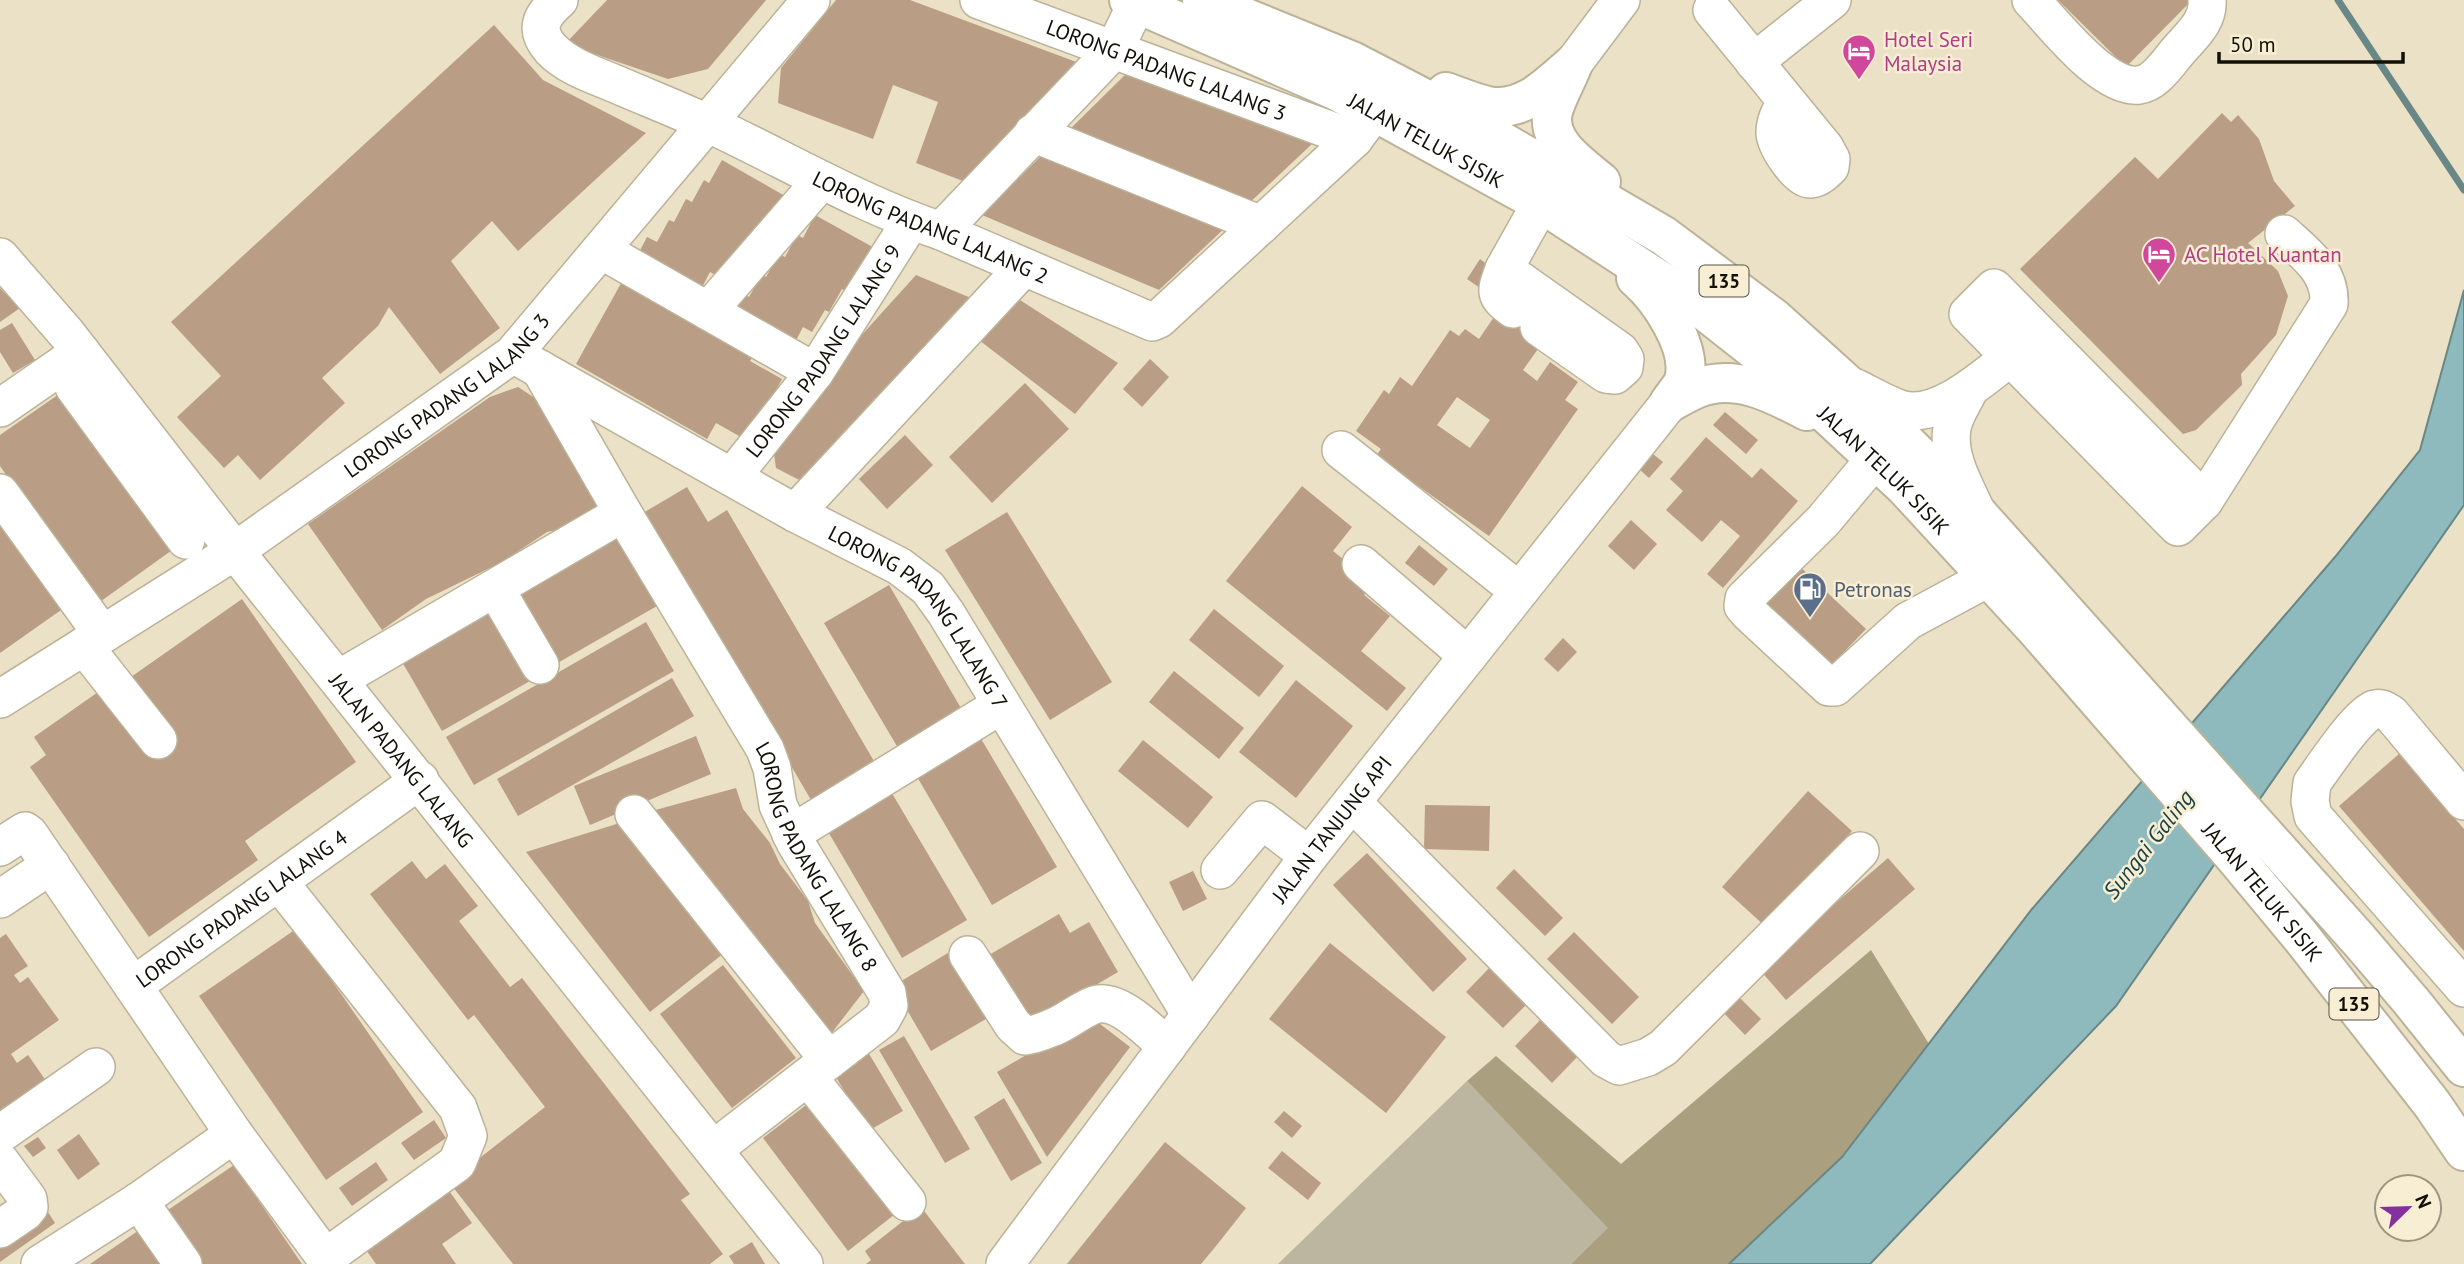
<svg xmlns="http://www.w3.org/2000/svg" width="2464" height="1264" font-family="'PT Sans',sans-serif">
	<rect width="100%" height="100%" fill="#eae1c6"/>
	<path fill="#bcb59f" d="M1467,1081L1609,1228L1571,1264H1278Z"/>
	<path fill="#aa9f7f" d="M1871,950L1929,1044L1842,1157L1729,1264H1571L1608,1228L1467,1081L1496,1056L1621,1164Z"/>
	<path fill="#8ebabd" stroke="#698786" stroke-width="2" d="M2464,290V505L2116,1006L1870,1264H1729L1842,1157L2032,909L2335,557L2420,450Z"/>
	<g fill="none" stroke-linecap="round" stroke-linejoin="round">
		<path stroke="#698786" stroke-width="7" d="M2338,0L2464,190"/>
	</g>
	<g fill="#b99d85" fill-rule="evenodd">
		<path d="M607,0H766L708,69L668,79L565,44Z"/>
		<path d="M836,0H910L1079,63L963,181L916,163L938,102L893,85L873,139L778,103L781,68Z"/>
		<path d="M2058,0H2192L2126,67Z"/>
		<path d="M494,25L543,80L646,133L518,251L492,221L451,261L500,328L440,374L389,307L378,326L322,378L345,403L260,480L238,455L224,468L177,417L221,376L171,322Z"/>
		<path d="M1129,71L1313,143L1244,208L1067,132Z"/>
		<path d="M2222,113L2231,122L2238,115L2259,139L2274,181L2295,206L2248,243L2278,271L2288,296L2276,335L2241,374L2242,385L2196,430L2183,434L2020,269L2135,157L2158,179Z"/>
		<path d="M1043,154L1227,226L1159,290L982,215Z"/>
		<path d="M722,160L785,196L772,218L767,215L754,237L749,235L736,257L732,255L719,277L710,272L698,295L635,260L647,237L657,242L669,220L674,222L686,199L692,202L704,180L709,183Z"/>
		<path d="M815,215L878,250L847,292L842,289L829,312L825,310L812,332L803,327L791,350L728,314L741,292L749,297L762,274L766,277L779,254L785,257L797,235L803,238Z"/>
		<path d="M1480,259L1496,271L1483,290L1467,279Z"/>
		<path d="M916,275L978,301L809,485L776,468L772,440L803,400Z"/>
		<path d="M624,278L756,352L750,361L782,379L748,441L716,423L707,439L576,364Z"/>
		<path d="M0,288L20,308L0,322Z"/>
		<path d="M1009,293L1118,363L1075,414L975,337Z"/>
		<path d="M1517,304L1538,349L1523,370L1537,381L1550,362L1578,382L1565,400L1578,409L1489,536L1376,456L1381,449L1356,431L1384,390L1389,394L1400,377L1412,386L1450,330L1459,336L1465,329L1479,339L1494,317ZM1457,397L1490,420L1470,448L1437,425Z"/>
		<path d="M12,323L35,360L13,373L0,352V330Z"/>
		<path d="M1150,359L1169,377L1142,407L1123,389Z"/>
		<path d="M1025,383L1069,429L992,503L949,457Z"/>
		<path d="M518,387L541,402L603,509L577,526L547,532L502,562L426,599L382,630L308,524L490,397Z"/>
		<path d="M65,390L175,548L97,604L0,466V435Z"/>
		<path d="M1725,412L1758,440L1746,454L1713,425Z"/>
		<path d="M905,435L933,465L887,509L859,479Z"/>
		<path d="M1706,437L1752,478L1761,468L1798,501L1723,588L1707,574L1740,536L1721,520L1702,542L1666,510L1683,491L1670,479Z"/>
		<path d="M1653,454L1663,462L1649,478L1639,469Z"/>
		<path d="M1302,486L1352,527L1333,551L1373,583L1364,595L1390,616L1361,651L1406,688L1387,711L1226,581Z"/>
		<path d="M687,487L708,522L727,510L878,768L814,805L643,513Z"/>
		<path d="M0,501L71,603L0,653Z"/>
		<path d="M1007,512L1112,682L1050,720L945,550Z"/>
		<path d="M1631,520L1657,544L1634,570L1608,546Z"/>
		<path d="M616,534L657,606L554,665L513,593Z"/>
		<path d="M1419,545L1448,569L1434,586L1405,563Z"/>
		<path d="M1797,564L1866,629L1823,674L1755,609Z"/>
		<path d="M889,585L965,715L901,753L824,623Z"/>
		<path d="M242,599L356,762L245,841L258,860L149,937L30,767L46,755L34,737L111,683L131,677Z"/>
		<path d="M1214,609L1284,666L1259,697L1189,640Z"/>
		<path d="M489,610L530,681L442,731L401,660Z"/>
		<path d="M646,622L674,671L474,785L446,737Z"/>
		<path d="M1563,638L1577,652L1558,672L1544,659Z"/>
		<path d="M1174,671L1244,728L1219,759L1149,702Z"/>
		<path d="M672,678L694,716L518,816L497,779Z"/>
		<path d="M1296,680L1353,726L1296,798L1239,752Z"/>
		<path d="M696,736L711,774L590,825L574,786Z"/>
		<path d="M980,737L1057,867L992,905L916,775Z"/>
		<path d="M1143,740L1213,797L1188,828L1118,771Z"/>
		<path d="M2399,754L2464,829V951L2339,806Z"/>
		<path d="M736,788L743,809L770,843L780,864L808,901L815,923L864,991L827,1039L648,812Z"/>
		<path d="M890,790L967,920L902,958L826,828Z"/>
		<path d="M1808,791L1852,831L1766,927L1722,887Z"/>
		<path d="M1425,805L1490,806L1489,851L1424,849Z"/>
		<path d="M623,822L724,953L650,1012L526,852Z"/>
		<path d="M1367,853L1467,959L1433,992L1333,885Z"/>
		<path d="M1888,858L1915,889L1786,1000L1759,969Z"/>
		<path d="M412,861L426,879L445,864L478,906L459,921L510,987L522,978L690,1194L681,1200L723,1254L710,1264H513L449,1182L545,1107L474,1015L468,1020L370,894Z"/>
		<path d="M1514,869L1563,918L1545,936L1496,888Z"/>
		<path d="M1193,871L1207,899L1183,911L1169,882Z"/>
		<path d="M1059,914L1070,933L1089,922L1118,972L1029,1024L989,955Z"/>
		<path d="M296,929L423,1112L326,1180L199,996Z"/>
		<path d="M1574,932L1639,997L1612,1024L1547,959Z"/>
		<path d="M6,934L28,966L14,975L20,983L28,977L59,1020L11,1054L17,1063L28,1055L51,1088L0,1125V938Z"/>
		<path d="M1330,943L1446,1037L1386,1113L1269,1019Z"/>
		<path d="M953,950L991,1016L931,1051L893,986Z"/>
		<path d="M1495,962L1532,999L1503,1028L1466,992Z"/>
		<path d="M723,965L796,1058L732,1108L660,1014Z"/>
		<path d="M1735,993L1761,1019L1745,1035L1719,1008Z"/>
		<path d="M1544,1016L1581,1053L1552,1083L1515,1046Z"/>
		<path d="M1091,1017L1130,1047L1047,1157L997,1072Z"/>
		<path d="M904,1036L970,1149L945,1163L879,1050Z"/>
		<path d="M868,1052L903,1111L868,1131L833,1072Z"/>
		<path d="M1004,1098L1042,1163L1011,1181L974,1117Z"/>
		<path d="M814,1099L899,1211L848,1251L763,1138Z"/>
		<path d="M1284,1111L1302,1126L1292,1138L1274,1122Z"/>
		<path d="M434,1120L446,1138L414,1160L401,1143Z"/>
		<path d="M79,1134L100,1164L78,1180L57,1150Z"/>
		<path d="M38,1137L46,1148L33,1157L24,1146Z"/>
		<path d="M1165,1142L1246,1208L1216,1246L1201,1264H1067Z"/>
		<path d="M1282,1151L1321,1183L1308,1200L1268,1168Z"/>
		<path d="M376,1162L388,1180L352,1206L339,1188Z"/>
		<path d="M234,1165L302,1264H201L165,1212Z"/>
		<path d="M447,1188L472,1223L442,1244L456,1264H376L364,1247Z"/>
		<path d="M44,1206L55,1223L0,1262V1238Z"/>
		<path d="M921,1207L965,1264H866L871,1260L865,1251Z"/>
		<path d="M145,1226L171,1264H90Z"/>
		<path d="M752,1242L765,1264H734L729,1256Z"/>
	</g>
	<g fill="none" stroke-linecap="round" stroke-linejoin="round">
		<g stroke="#bbb298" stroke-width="40">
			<g id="minor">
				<path id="s1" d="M559,0C542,15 533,29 551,49C566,65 591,74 611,82C643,96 677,109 709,124C786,160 860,204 941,231L1152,322L1159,319L1354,139L1374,112"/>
				<path id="s2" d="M979,0L1354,139"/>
				<path d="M2031,0C2054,24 2103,89 2139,85C2156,83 2169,61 2179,50C2192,35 2209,21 2207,0"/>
				<path d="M1712,10L1825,148L1831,159L1830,167C1825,172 1819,178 1811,179C1798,180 1776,146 1775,133C1775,121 1780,112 1786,102"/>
				<path d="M1754,62L1832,0"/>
				<path d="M1573,64L1621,0"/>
				<path d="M1033,133L1261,225"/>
				<path d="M941,231L1114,50L1137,3"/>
				<path d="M601,250L815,372"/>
				<path id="s3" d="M0,257L67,334L235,551L804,1264"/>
				<path d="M1504,269C1496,291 1493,295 1513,309"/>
				<path d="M1994,288L2204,501L2178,527L1968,314Z"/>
				<path d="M708,311L821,181"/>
				<path d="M1539,327L1606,374L1615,375L1624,367L1625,359L1620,351L1504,269L1541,203"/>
				<path id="s4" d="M513,354L795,513L899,566L928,588L946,613L1191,1015"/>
				<path id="s5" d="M540,369L623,513L765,749L772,768L778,805L795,842L887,993L889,1006L882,1019L714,1149"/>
				<path d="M74,387L186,540"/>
				<path d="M1856,388C1870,395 1885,404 1900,409C1936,421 1985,377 2010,357"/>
				<path d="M1970,388C1964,401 1954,415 1952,428C1947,457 1965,486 1976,511"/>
				<path d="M0,408L81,352"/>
				<path d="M1341,450L1519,591"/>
				<path d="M1875,459L1823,521L1744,599L1743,606L1749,613L1829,687H1835L1908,621L1988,578"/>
				<path id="s6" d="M732,477L815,372L911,221"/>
				<path d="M0,493L102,634"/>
				<path d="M2204,501L2329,304C2331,272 2306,254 2284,234"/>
				<path d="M795,513L1024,267"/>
				<path d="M1361,564L1468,656"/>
				<path d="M495,588L540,665"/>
				<path d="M84,646L158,740"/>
				<path d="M339,679L623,513"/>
				<path id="s7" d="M0,699L235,551L513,354L811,0"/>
				<path d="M2464,801L2391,714C2386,711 2381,707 2375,709C2359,713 2323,768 2312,783L2310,801L2313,816L2464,988"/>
				<path d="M1352,802L1606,1059L1619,1066L1648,1057L1663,1048L1860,851"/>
				<path d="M634,814L829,1060"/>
				<path d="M791,834L1001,705"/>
				<path d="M0,847L25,831L29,834L133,986"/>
				<path d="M1220,870L1262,820L1309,856"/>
				<path d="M279,882L458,1108L468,1136L457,1163L325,1258"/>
				<path d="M0,899L51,865"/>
				<path d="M968,955L1013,1025L1025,1036C1036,1035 1046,1030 1056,1026C1069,1020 1081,1010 1094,1005C1118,997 1152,1033 1167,1047"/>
				<path d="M808,1077L907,1202"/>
				<path d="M0,1134L96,1067"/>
				<path d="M0,1161L28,1199L29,1207L25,1212L0,1229"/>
				<path d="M139,1201L183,1264"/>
				<path d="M40,1264L139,1201L234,1134"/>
				<path id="s8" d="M330,1264L234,1134L133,986L420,780"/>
				<path id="s9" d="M1005,1264L1309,856L1669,403"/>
			</g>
		</g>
		<g stroke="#bbb298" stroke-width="42">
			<g id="major">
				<path id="s10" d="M1129,0L1337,91L1541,203L1696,304L1776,367L1904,486L2034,627L2238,861L2302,938L2432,1104L2464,1151"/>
				<path d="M1202,0L1352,61L1460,117L1664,236L1775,319L1846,383L1976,512L2359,940L2411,1001L2464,1067"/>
				<path d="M1571,69C1565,83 1557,97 1553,111C1545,142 1581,165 1601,182"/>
				<path d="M1446,92C1460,97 1474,103 1488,106C1523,113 1549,85 1573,64"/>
				<path d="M1636,278C1659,298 1693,347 1684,380C1682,387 1673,396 1669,403"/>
				<path d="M1669,403C1678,398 1688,392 1698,388C1736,373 1774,394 1807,411"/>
			</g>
		</g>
		<use href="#minor" stroke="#fff" stroke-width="37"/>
		<use href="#major" stroke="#fff" stroke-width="38"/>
	</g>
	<defs>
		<g id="hotel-pin" transform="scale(1.75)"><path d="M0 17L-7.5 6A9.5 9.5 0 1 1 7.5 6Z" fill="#d1479c" stroke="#f7eed3"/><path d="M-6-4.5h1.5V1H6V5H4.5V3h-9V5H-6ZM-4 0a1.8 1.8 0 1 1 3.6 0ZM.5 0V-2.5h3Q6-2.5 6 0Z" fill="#fff"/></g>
		<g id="fuel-pin" transform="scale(1.75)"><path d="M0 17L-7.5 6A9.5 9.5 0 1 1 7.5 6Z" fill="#5c6f8a" stroke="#f7eed3"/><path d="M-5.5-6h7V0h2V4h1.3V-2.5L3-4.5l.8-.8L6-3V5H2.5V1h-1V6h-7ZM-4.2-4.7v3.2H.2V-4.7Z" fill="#fff"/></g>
	</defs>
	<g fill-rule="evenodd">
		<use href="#hotel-pin" x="1859" y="51"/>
		<use href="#hotel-pin" x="2159" y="254"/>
		<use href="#fuel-pin" x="1810" y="589"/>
	</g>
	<g text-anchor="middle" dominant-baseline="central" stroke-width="5" stroke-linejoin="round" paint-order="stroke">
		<g fill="#f7eed3" stroke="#575244" stroke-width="2">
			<rect x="1699.5" y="265.5" width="49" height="31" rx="5"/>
			<rect x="2329.5" y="988.5" width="49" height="31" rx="5"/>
		</g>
		<g font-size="19" font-weight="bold" fill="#120f06">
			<text x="1724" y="281">135</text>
			<text x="2354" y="1004">135</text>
		</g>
		<g font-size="21" fill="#b23c85" stroke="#f7eed3" text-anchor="start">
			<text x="1884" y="39">Hotel Seri<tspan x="1884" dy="24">Malaysia</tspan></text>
			<text x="2184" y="254">AC Hotel Kuantan</text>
		</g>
		<g font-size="21" fill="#120f06" stroke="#f7eed3">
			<text stroke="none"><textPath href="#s2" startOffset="200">LORONG PADANG LALANG 3</textPath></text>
			<text stroke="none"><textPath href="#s10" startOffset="329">JALAN TELUK SISIK</textPath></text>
			<text stroke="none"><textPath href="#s1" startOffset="478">LORONG PADANG LALANG 2</textPath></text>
			<text stroke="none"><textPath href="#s6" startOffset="156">LORONG PADANG LALANG 9</textPath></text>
			<text stroke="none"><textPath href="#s7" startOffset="541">LORONG PADANG LALANG 3</textPath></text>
			<text stroke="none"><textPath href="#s10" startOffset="896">JALAN TELUK SISIK</textPath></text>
			<text stroke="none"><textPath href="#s4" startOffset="490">LORONG PADANG LALANG 7</textPath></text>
			<text stroke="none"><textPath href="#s3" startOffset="644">JALAN PADANG LALANG</textPath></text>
			<text stroke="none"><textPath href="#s9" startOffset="544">JALAN TANJUNG API</textPath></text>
			<text stroke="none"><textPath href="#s5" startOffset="562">LORONG PADANG LALANG 8</textPath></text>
			<text stroke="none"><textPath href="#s10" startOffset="1463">JALAN TELUK SISIK</textPath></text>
			<text stroke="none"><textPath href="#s8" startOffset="474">LORONG PADANG LALANG 4</textPath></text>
		</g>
		<g font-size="21" fill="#4e5e75" stroke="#f7eed3" text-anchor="start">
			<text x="1834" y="589">Petronas</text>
		</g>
		<g font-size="23" font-style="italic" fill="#194245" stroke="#f7eed3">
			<text transform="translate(2148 844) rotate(-52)">Sungai Galing</text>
		</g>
	</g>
	<g transform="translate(2408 1208) rotate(67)"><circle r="33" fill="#f7eed3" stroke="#9b9581" stroke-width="2"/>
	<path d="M0-5L12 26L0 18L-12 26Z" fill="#84309e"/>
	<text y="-10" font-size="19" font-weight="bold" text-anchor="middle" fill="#120f06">N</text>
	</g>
	<path d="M2219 52v10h184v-10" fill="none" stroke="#120f06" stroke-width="3.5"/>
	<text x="2230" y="52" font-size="21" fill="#120f06" stroke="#f7eed3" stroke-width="5" paint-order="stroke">50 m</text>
</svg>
